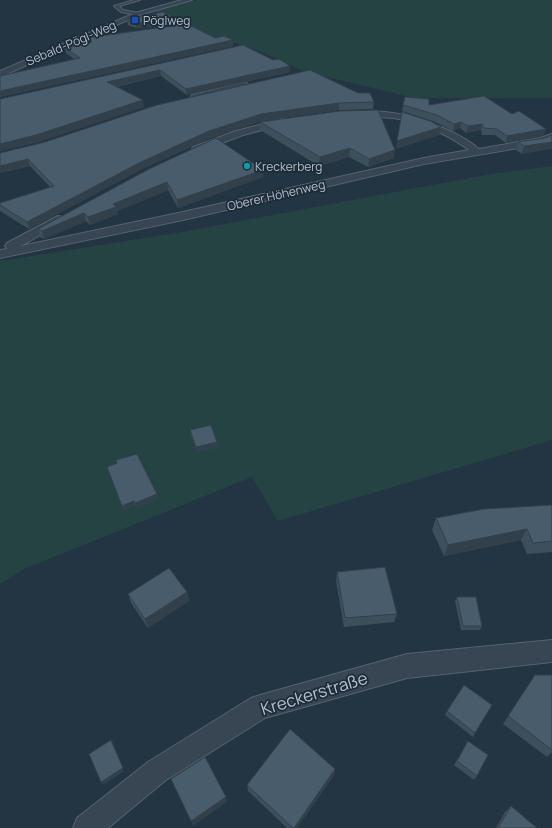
<svg xmlns="http://www.w3.org/2000/svg" width="552" height="828" font-family="Manrope,sans-serif">
	<rect width="100%" height="100%" fill="#233442"/>
	<g fill="#254343">
		<path d="M198,0H552V98H414L306,72L259,51L208,34L153,11Z"/>
		<path d="M552,166V440L278,521L252,477L24,569L0,584V261L182,232L491,174Z"/>
	</g>
	<g fill="none" stroke-linecap="round" stroke-linejoin="round">
		<g stroke="#55636f" stroke-width="2">
			<path id="lane" d="M134,0H140L119,6L123,10L138,13V15L121,12L114,6Z"/>
		</g>
		<g stroke="#55636f" stroke-width="2">
			<g id="street">
				<path d="M182,0H192L139,15L0,77V71L135,13Z"/>
				<path d="M245,82L249,85L248,87L195,100L191,97L192,95Z"/>
				<path d="M356,111C393,110 419,116 452,132C462,137 471,142 479,149L540,138L552,134V141L542,144L424,164L183,220L0,258V250L7,249L5,246L7,243L58,216L62,217L64,220L62,223L21,246L183,212L424,158L469,150C449,135 418,121 393,118C380,116 365,119 353,116L351,114L353,112Z"/>
				<path d="M282,119L285,120L287,122L285,124L243,135L201,151L197,152L192,149L193,147L236,131Z"/>
				<path d="M552,640V662L407,678L265,718L166,780L108,828H73L77,818L148,762L251,698L260,695L407,654Z"/>
			</g>
		</g>
		<use href="#lane" fill="#374652" fill-rule="evenodd"/>
		<use href="#street" fill="#374652" fill-rule="evenodd"/>
	</g>
	<g fill="#3e4f5c">
		<path d="M163,12L233,46L0,97V76L74,59L66,53L65,48L86,43L85,38L172,26L169,25L136,28L128,25L127,19Z"/>
		<path d="M243,45L273,60L290,66V72L187,95L161,76L116,87L144,107L38,142L0,151V99Z"/>
		<path d="M405,97L429,105L544,135L506,143L495,135H482L481,130L466,133L460,128L453,131L435,122L402,111Z"/>
		<path d="M374,102L373,109L339,110L261,121L210,138L140,170L29,229L0,211V203L50,187L30,166L0,173V153L45,142L157,105Z"/>
		<path d="M260,122L394,158L368,167L349,157L319,166L260,130Z"/>
		<path d="M545,138L522,154L516,150L518,142Z"/>
		<path d="M149,169L263,177L178,208L168,190L117,211L118,214L90,225L86,221L44,239L40,237L38,229Z"/>
		<path d="M190,430L217,442L218,447L197,452L191,435Z"/>
		<path d="M107,467L157,494L158,499L137,508L135,505L123,510Z"/>
		<path d="M552,505V552L527,554L521,540L444,556L432,530L436,518Z"/>
		<path d="M337,572L397,614L394,622L344,627L336,581Z"/>
		<path d="M187,592L189,601L148,628L131,603L128,594Z"/>
		<path d="M457,597L482,626L480,630H461L455,601Z"/>
		<path d="M535,675H552V752L547,757L503,724Z"/>
		<path d="M447,711L475,733L473,737L445,715Z"/>
		<path d="M468,741L477,776L474,780L454,765Z"/>
		<path d="M335,769L334,775L297,828H287L248,791L247,785Z"/>
		<path d="M511,806L537,828H496L505,812Z"/>
	</g>
	<g fill="#32404b">
		<path d="M168,19L169,25L136,28L135,23Z"/>
		<path d="M233,40V46L0,97V91Z"/>
		<path d="M290,66V72L187,95L186,89Z"/>
		<path d="M160,70L161,76L108,88L107,82Z"/>
		<path d="M143,100L144,107L38,142L0,151V144Z"/>
		<path d="M339,103V110L261,121L210,138L140,170L29,229L27,222L139,163L209,131L261,114Z"/>
		<path d="M461,122L460,128L453,131L454,124Z"/>
		<path d="M482,124L481,130L466,133L468,126Z"/>
		<path d="M441,127L440,135L396,149L397,141Z"/>
		<path d="M546,129L544,135L506,143L507,136Z"/>
		<path d="M552,142V149L522,154L524,146Z"/>
		<path d="M350,148L349,157L319,166L320,157Z"/>
		<path d="M395,150L394,158L368,167L369,159Z"/>
		<path d="M28,159L30,166L0,173V166Z"/>
		<path d="M263,170V177L178,208L177,200Z"/>
		<path d="M167,182L168,190L117,211L118,214L90,225L88,217L113,204Z"/>
		<path d="M84,213L86,221L44,239L42,231Z"/>
		<path d="M217,442L218,447L197,452L196,447Z"/>
		<path d="M157,494L158,499L137,508L135,503Z"/>
		<path d="M134,501L135,505L123,510L122,506Z"/>
		<path d="M527,529L521,540L444,556L448,545Z"/>
		<path d="M187,592L189,601L148,628L145,619Z"/>
		<path d="M111,740L124,771L103,785L101,782Z"/>
		<path d="M335,769L334,775L297,828H294Z"/>
		<path d="M226,797L227,802L193,826L191,821Z"/>
	</g>
	<g fill="#485c6b" stroke="#32404b">
		<path d="M163,12L215,38L224,36L233,40L0,91V76L80,58L65,48L92,42L85,38L172,26L174,23L173,21L168,19L135,23L127,19Z"/>
		<path d="M243,45L273,60L279,59L290,66L186,89L160,70L107,82L143,100L36,135L0,144V99Z"/>
		<path d="M310,70L358,93H370L374,102L339,103L261,114L209,131L139,163L27,222L0,205V203L54,186L28,159L0,166V153L45,142L157,105Z"/>
		<path d="M484,96L512,114L519,111L546,129L507,136L497,129L484,128L482,124L468,126L461,122L454,124L437,115L403,105L405,97L429,99V105Z"/>
		<path d="M378,110L395,150L369,159L350,148L320,157L260,122L340,111Z"/>
		<path d="M402,112L430,121L441,127L397,141Z"/>
		<path d="M552,135V142L524,146L518,142L545,138Z"/>
		<path d="M216,138L263,170L177,200L167,182L113,204L116,207L88,217L84,213L42,231L38,229L149,169Z"/>
		<path d="M211,425L217,442L196,447L190,430Z"/>
		<path d="M137,454L157,494L135,503L134,501L122,506L107,467L117,463L116,460Z"/>
		<path d="M552,505V541L533,543L527,529L448,545L436,518L484,509Z"/>
		<path d="M385,567L397,614L345,618L337,572Z"/>
		<path d="M169,568L187,592L145,619L128,594Z"/>
		<path d="M457,597H476L482,626H463Z"/>
		<path d="M535,675H552V750L508,716Z"/>
		<path d="M464,685L492,705L475,733L447,711Z"/>
		<path d="M290,729L335,769L294,828H293L247,785Z"/>
		<path d="M111,740L123,768L101,782L89,754Z"/>
		<path d="M468,741L488,755L477,776L457,761Z"/>
		<path d="M205,757L226,797L191,821L171,779Z"/>
		<path d="M511,806L537,828H498Z"/>
	</g>
	<rect fill="#1a4fb4" stroke="#1c2b37" stroke-width="1.5" x="131" y="16" width="8" height="8" rx="2"/>
	<circle fill="#0f9aa8" stroke="#1c2b37" stroke-width="1.5" cx="247" cy="166" r="4"/>
	<g text-anchor="middle" dominant-baseline="central" stroke-width="3.5" stroke-linejoin="round" paint-order="stroke">
		<g font-size="12" fill="#b4c0cc" stroke="#1c2b37" text-anchor="start">
			<text x="143" y="20">Pöglweg</text>
			<text x="255" y="166">Kreckerberg</text>
		</g>
		<g font-size="12" fill="#b4c0cc" stroke="#1c2b37">
			<text transform="translate(71 43) rotate(-23)">Sebald-Pögl-Weg</text>
			<text transform="translate(276 195) rotate(-13)">Oberer Höhenweg</text>
		</g>
		<g font-size="17" fill="#b4c0cc" stroke="#1c2b37">
			<text transform="translate(314 693) rotate(-17)">Kreckerstraße</text>
		</g>
	</g>
</svg>
